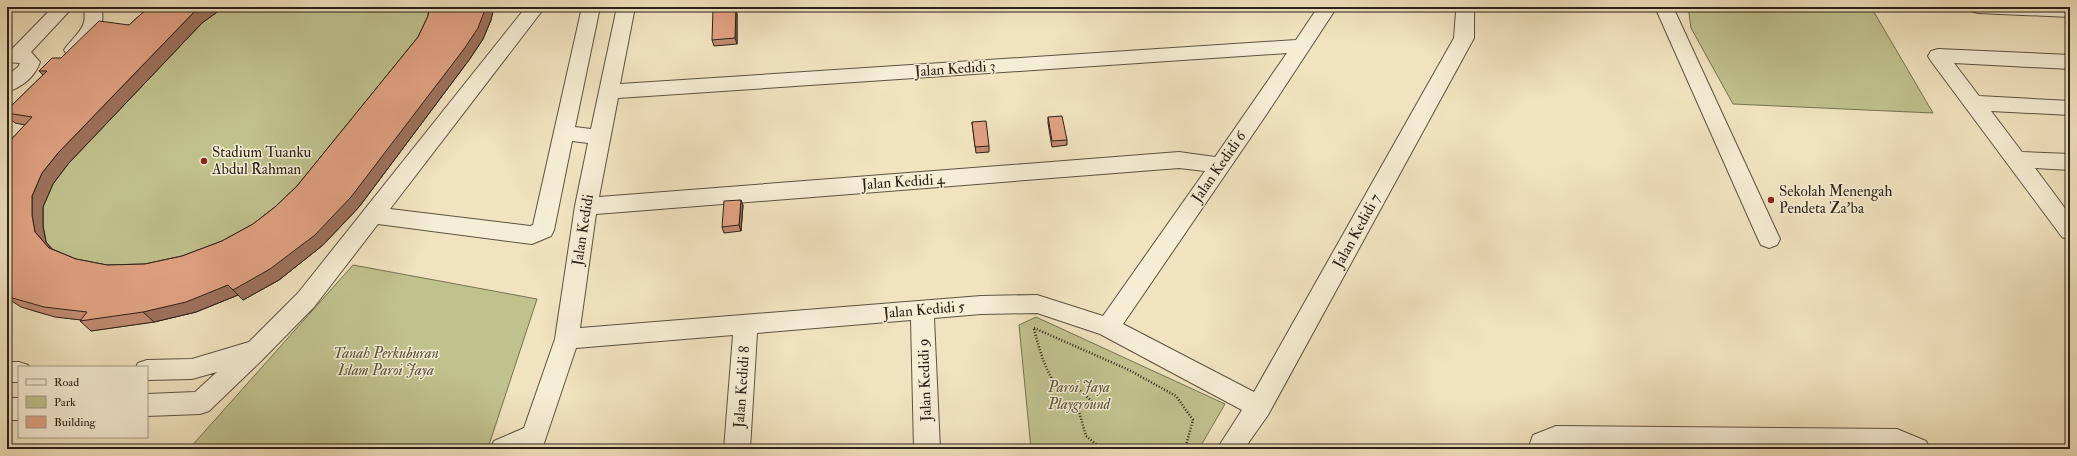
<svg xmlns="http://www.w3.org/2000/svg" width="2077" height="456" font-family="'IM FELL Double Pica',serif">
	<rect width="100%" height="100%" fill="#f1e3bf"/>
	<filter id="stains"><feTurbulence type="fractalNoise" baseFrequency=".005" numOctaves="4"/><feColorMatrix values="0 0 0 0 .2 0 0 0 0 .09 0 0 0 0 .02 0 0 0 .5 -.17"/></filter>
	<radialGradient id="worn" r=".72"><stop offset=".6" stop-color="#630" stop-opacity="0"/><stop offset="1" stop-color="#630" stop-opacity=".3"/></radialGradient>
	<g fill="#c0c28e" stroke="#767254">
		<path d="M169,7H494L483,39L469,60L359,207L323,245L279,280L243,300L238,295L196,312L154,322L91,331L98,322C66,318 34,316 7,298V170L138,36Z"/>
		<path d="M1688,7H1871L1933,113L1733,104L1691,28Z"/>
		<path d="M353,265L537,299L489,445L484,449H189Z"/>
		<path d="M1036,317L1225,404L1199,449H1031L1019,325Z"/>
	</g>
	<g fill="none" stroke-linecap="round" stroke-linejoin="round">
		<g stroke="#5c5242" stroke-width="2">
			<g id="minor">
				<path d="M53,7H73L31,52L40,62C35,77 22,87 7,92V75L18,67L20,63L7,62V48L12,49Z"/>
				<path d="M83,7H101C108,26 89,61 67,55L64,50C74,35 90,28 83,7Z"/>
				<path d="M526,7H545L390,209L530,226L533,225L582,7H600L575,127L591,129L617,7H635L620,84L1296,40L1318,7H1337L1266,115L1123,324L1254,392L1454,38L1456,12L1454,7H1472L1474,12V38L1268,415L1244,449H1217L1242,410L1100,334L1037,313L981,314L934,318L940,449H914L911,320L757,333L750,449H724L733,335L576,348L542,449H490L494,441L524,428L555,339L575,206L588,143L572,141L554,230L551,236L532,244L378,224L314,307L262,360L209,411L200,414L147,416V394L195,392L217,372L192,379L147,380V367H136L138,363L147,360L192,359L249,342L298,293ZM1287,53L1215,157L1179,152L599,197L618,98ZM1179,168L1205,171L1103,316L1037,295L981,296L580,328L596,214Z"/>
				<path d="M1655,7H1673L1780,239L1777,245L1769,248L1761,245L1758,239Z"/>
				<path d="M1969,7H2070V17L1978,13L1971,11Z"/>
				<path d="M1938,49L2070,55V69L1954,63L1979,96L2070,101V115L1991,111L2022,152L2070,154V170L2035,168L2070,215V240L2062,237L1931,61L1928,56L1931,51Z"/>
				<path d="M7,362H19L28,365L29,367H19V382H7Z"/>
				<rect x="7" y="398" width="12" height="22"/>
				<path d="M1556,426L1897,429L1926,441L1930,449H1528L1533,435Z"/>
			</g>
		</g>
		<g stroke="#2b2119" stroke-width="2.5" stroke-dasharray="1 2" stroke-linecap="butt">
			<path d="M1034,328L1129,370L1176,396L1193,420L1185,449"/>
			<path d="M1034,329C1040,351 1045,372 1060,390H1079L1096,405L1078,408L1086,436L1102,449"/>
		</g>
		<use href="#minor" fill="#f6edd5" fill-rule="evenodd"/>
	</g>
	<g fill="#c28b71" stroke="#2b2119">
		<path d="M149,7H224L202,23L68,164L53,184L43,207V226L46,242L52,249L76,259L107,265L145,264L182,256L222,241L253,224L275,207L297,186L418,37L428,16L429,7H494L491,20L483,39L469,60L359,207L323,245L279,280L243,300L238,295L196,312L154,322L91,331L80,321L81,320L55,317L21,307L7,298V144L25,125L15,123L7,116V110L43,75L39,71L61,58L129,25Z"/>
		<path d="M737,14V44L714,46L712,40Z"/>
		<path d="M1048,117L1067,140V145L1052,147L1048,123Z"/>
		<path d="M972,122L989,146V152L976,153Z"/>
		<path d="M743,205L741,231L724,233L722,227Z"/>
	</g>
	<g fill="#9e715c" stroke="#2b2119">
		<path d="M201,7H224L202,23L68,164L53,184L43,207V226L46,242L60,258L49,248L35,232L32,215V196L42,173L58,153L194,12Z"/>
		<path d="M486,7H494L491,20L483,39L469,60L359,207L323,245L279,280L243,300L233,290Z"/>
		<path d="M736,7L737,14V44L735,38Z"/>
		<path d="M741,200L743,205L741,231L739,225Z"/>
		<path d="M228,285L238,295L196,312L154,322L143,312Z"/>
	</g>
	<g fill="#e1a283" stroke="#2b2119">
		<path d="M149,7H201L194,12L58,153L42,173L32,196V215L35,232L49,248L76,259L107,265L145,264L182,256L222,241L253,224L275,207L297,186L418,37L428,16L429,7H486L478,28L464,49L351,197L315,235L270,269L233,290L228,285L186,302L143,312L80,321L87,312L44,307L9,297L7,296V144L32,117L7,113V110L47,71H39L52,58H61L99,21L129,25Z"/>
		<path d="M736,7L735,38L712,40L713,10Z"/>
		<path d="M1062,116L1067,140L1052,141L1048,117Z"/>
		<path d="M986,121L989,146L975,147L972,122Z"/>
		<path d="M741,200L739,225L722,227L724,201Z"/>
	</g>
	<g fill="#8f2418" stroke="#f6edd5" stroke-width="1.5">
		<circle cx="204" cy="161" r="4"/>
		<circle cx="1771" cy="200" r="4"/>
	</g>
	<g text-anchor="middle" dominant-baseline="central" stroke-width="3" stroke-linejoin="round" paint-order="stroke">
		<g font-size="15" fill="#2b2119" stroke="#f6edd5">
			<text transform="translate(955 69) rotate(-4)">Jalan Kedidi 3</text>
			<text transform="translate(1219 167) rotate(-55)">Jalan Kedidi 6</text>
			<text transform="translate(903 182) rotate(-4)">Jalan Kedidi 4</text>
			<text transform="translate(583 230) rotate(-81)">Jalan Kedidi</text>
			<text transform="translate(1357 231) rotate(-61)">Jalan Kedidi 7</text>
			<text transform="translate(924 310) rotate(-5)">Jalan Kedidi 5</text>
			<text transform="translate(925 380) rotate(-92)">Jalan Kedidi 9</text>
			<text transform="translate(742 387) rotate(-86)">Jalan Kedidi 8</text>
		</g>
		<g font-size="15" fill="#2b2119" stroke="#f6edd5" text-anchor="start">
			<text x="212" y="152">Stadium Tuanku<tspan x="212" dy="17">Abdul Rahman</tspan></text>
			<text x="1779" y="191">Sekolah Menengah<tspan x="1779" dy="17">Pendeta Za'ba</tspan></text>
		</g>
		<g font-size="15" font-style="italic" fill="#58513c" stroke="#f6edd5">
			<text x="386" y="353">Tanah Perkuburan<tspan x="386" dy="17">Islam Paroi Jaya</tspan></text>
			<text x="1079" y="387">Paroi Jaya<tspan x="1079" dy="17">Playground</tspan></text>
		</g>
	</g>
	<rect width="2077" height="456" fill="none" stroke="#f1e3bf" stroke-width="24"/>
	<rect x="8" y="8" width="2061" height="440" fill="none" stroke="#2b2119" stroke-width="2"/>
	<rect x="12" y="12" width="2053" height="432" fill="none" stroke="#2b2119"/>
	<rect x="18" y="366" width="130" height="72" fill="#f6edd5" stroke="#a59b8a"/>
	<rect x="26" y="379" width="20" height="6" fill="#f6edd5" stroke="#a59b8a"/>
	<text x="54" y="386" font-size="12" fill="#2b2119">Road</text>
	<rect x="26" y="396" width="20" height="12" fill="#c0c28e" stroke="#a59b8a"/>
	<text x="54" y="406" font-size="12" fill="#2b2119">Park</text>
	<rect x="26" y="416" width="20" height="12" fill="#e1a283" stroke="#a59b8a"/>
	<text x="54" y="426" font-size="12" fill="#2b2119">Building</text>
	<rect width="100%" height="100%" filter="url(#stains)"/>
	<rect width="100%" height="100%" fill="url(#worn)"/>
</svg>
